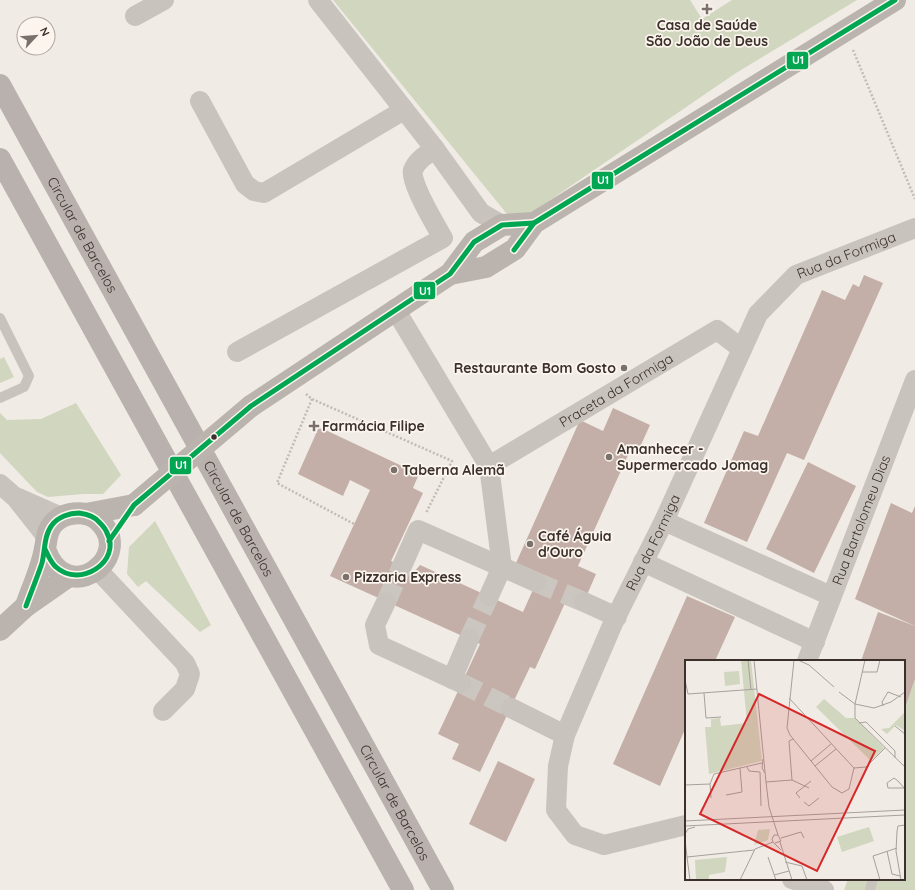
<svg xmlns="http://www.w3.org/2000/svg" width="915" height="890" font-family="Quicksand,sans-serif">
	<rect width="100%" height="100%" fill="#f0ebe5"/>
	<g fill="#d1d6bf">
		<path d="M333,0H690L702,19L732,0H857L736,73L515,224Z"/>
		<path d="M4,357L14,377L0,383V359Z"/>
		<path d="M76,403L121,475L103,494H83L48,497L37,492L0,453V413L7,420L41,419Z"/>
		<path d="M155,521L211,625L200,632L146,581L138,587L127,574L129,547Z"/>
		<path d="M915,679V890H844L848,879H904V711Z"/>
	</g>
	<g fill="#c3afa7">
		<path d="M864,275L883,283L804,460L787,453L747,542L704,523L744,431L758,436L822,290L845,300L853,284L859,287Z"/>
		<path d="M613,408L650,425L640,447L633,444L578,566L596,574L580,611L565,603L535,669L530,667L480,772L452,759L459,744L438,734L480,644L330,576L370,490L350,480L343,496L298,474L319,427L419,474L413,488L423,493L391,561L414,572L420,565L523,612L540,574L516,563L580,420L603,431Z"/>
		<path d="M808,462L856,486L814,573L766,549Z"/>
		<path d="M891,503L912,513L915,506V626L855,599Z"/>
		<path d="M687,596L735,617L715,661H686V727L660,786L613,764Z"/>
		<path d="M878,612L915,626V679L904,711V661H861Z"/>
		<path d="M498,761L535,779L506,842L469,824Z"/>
	</g>
	<g fill="none" stroke-linecap="round" stroke-linejoin="round">
		<g stroke="#ccc6c0" stroke-width="20" stroke-dasharray="20 10" stroke-linecap="butt">
			<path d="M536,582L584,602"/>
			<path d="M386,602L402,566"/>
			<path d="M469,639L489,596"/>
			<path d="M461,683L511,708"/>
		</g>
		<g stroke="#c2bbb6" stroke-width="2.5" stroke-dasharray="2 2" stroke-linecap="butt">
			<path d="M853,50L915,199"/>
			<path d="M306,394L312,399L452,461L426,513"/>
			<path d="M312,399L277,483L354,524"/>
		</g>
		<g stroke="#c9c3be" stroke-width="10">
			<path d="M0,318L29,376L24,387L0,398"/>
			<path d="M870,890L873,879"/>
		</g>
		<g stroke="#c9c3be" stroke-width="20">
			<path d="M318,0L435,149L481,213L502,225"/>
			<path d="M135,16L164,0"/>
			<path d="M200,101L245,184L254,191L264,193L404,110"/>
			<path d="M395,309L489,466L502,567L489,596"/>
			<path d="M237,352L443,238C436,226 409,181 413,170C417,160 426,155 435,149"/>
			<path id="s1" d="M489,466L717,330L742,349"/>
			<path d="M0,484L16,498L46,536"/>
			<path d="M18,498L61,517"/>
			<path d="M664,521L831,596"/>
			<path d="M643,562L815,642"/>
			<path d="M402,566L418,530L536,582"/>
			<path d="M97,569L185,663L190,674L185,689L163,711"/>
			<path d="M386,602L375,625L379,645L461,683"/>
			<path d="M584,602L617,617"/>
			<path id="s2" d="M807,661L915,380"/>
			<path d="M452,679L469,639"/>
			<path d="M511,708L565,735"/>
			<path id="s3" d="M686,825L604,845L575,835L556,810L558,766L565,735L614,621L664,521L758,314L796,275L915,228"/>
			<path d="M792,879L824,890"/>
		</g>
		<g stroke="#bab3ae" stroke-width="22">
			<path d="M450,274L486,267L515,249L534,223L895,0"/>
			<path d="M251,406L450,274L474,242L502,225L534,223"/>
			<path d="M86,514L134,505"/>
			<path d="M26,606C32,587 42,568 45,548C47,540 46,533 52,525C62,512 85,509 98,520C138,556 66,610 45,549"/>
			<path d="M0,630L26,606L69,576"/>
		</g>
		<g stroke="#b8b1ad" stroke-width="22">
			<path id="s4" d="M0,85L443,890"/>
			<path d="M0,159L403,890"/>
		</g>
		<path stroke="#bab3ae" stroke-width="22" d="M134,505L251,406"/>
		<g stroke="#fbf5ee" stroke-width="8">
			<g id="bus-1">
				<path d="M514,250L534,223L895,0"/>
				<path d="M109,541L134,505L251,406L450,274L474,242L502,225L534,223"/>
				<path d="M26,606C31,592 37,578 42,563C45,551 44,535 52,525C58,517 69,513 79,513C87,514 95,516 100,523C103,526 106,530 107,533C122,561 80,589 56,567C51,563 48,555 45,549"/>
			</g>
		</g>
		<use href="#bus-1" stroke="#00a651" stroke-width="5"/>
	</g>
	<g fill="#7a716c" stroke="#fbf5ee" stroke-width="1.5">
		<path d="M705 3h4v4h4v4h-4v4h-4v-4h-4v-4h4z"/>
		<circle cx="624" cy="368" r="4"/>
		<path d="M312 420h4v4h4v4h-4v4h-4v-4h-4v-4h4z"/>
		<circle cx="609" cy="457" r="4"/>
		<circle cx="394" cy="470" r="4"/>
		<circle cx="530" cy="544" r="4"/>
		<circle cx="346" cy="577" r="4"/>
	</g>
	<circle fill="#3b302b" stroke="#fbf5ee" stroke-width="1.5" cx="214" cy="437" r="3.5"/>
	<g text-anchor="middle" dominant-baseline="central" stroke-width="3.5" stroke-linejoin="round" paint-order="stroke">
		<g font-size="14" font-weight="bold" fill="#3b302b" stroke="#fbf5ee" text-anchor="start">
			<text x="707" y="25" text-anchor="middle">Casa de Saúde<tspan x="707" dy="16">São João de Deus</tspan></text>
			<text x="616" y="368" text-anchor="end">Restaurante Bom Gosto</text>
			<text x="322" y="426">Farmácia Filipe</text>
			<text x="617" y="449">Amanhecer -<tspan x="617" dy="16">Supermercado Jomag</tspan></text>
			<text x="402" y="470">Taberna Alemã</text>
			<text x="538" y="536">Café Águia<tspan x="538" dy="16">d'Ouro</tspan></text>
			<text x="354" y="577">Pizzaria Express</text>
		</g>
		<g font-size="14" fill="#3b302b" stroke="#fbf5ee">
			<text stroke="none"><textPath href="#s4" startOffset="171">Circular de Barcelos</textPath></text>
			<text stroke="none"><textPath href="#s3" startOffset="794">Rua da Formiga</textPath></text>
			<text stroke="none"><textPath href="#s1" startOffset="148">Praceta da Formiga</textPath></text>
			<text stroke="none"><textPath href="#s4" startOffset="495">Circular de Barcelos</textPath></text>
			<text stroke="none"><textPath href="#s2" startOffset="151">Rua Bartolomeu Dias</textPath></text>
			<text stroke="none"><textPath href="#s3" startOffset="434">Rua da Formiga</textPath></text>
			<text stroke="none"><textPath href="#s4" startOffset="819">Circular de Barcelos</textPath></text>
		</g>
	</g>
	<g transform="translate(685 660)">
		<rect width="220" height="220" fill="#f0ebe5"/>
		<path d="M56,0H66L77,101L24,114L20,67H26V59L35,58L36,66L62,63ZM54,11L55,24L40,26L39,12ZM139,39L161,58H170L199,88L186,101L131,47ZM220,52V71L211,65L202,74L196,69L204,68ZM184,167L189,181L157,192L152,177ZM85,169L83,180L69,185L73,170ZM42,197L40,212L24,215V220H11L10,200Z" fill="#d1d6bf"/>
		<path fill="none" stroke="#a8a09b" stroke-width="1" d="M63,0L66,30M69,0L81,122L84,147L93,175M109,0L102,68L105,75L147,127L157,133L164,129L169,108M113,0L124,5L149,27M180,0L170,44V58L220,107M177,12H192L195,0M0,20L3,34L72,29M154,32L170,44L189,48L206,42L220,32M19,33L21,58L36,57M104,38L169,108M198,46L197,42L203,32L216,37M174,63L181,62L210,91V98M210,66L220,74M78,99L77,108L80,113M126,101L146,84M130,106L151,89M62,107L64,111L75,112L76,146M169,108L181,107L200,88M107,120L104,81L108,79M81,122L107,120L124,128M0,125L25,124M219,128H203L202,123L209,118L213,121L220,129M41,135L57,132L55,108M26,138L25,124L29,114L77,103M115,138L111,133L126,121M119,142L124,146L134,138M0,161L220,150M0,166L220,155M0,174L3,169L10,167M96,178L116,172L119,178M0,180L2,197M95,182L107,220M90,183L96,181L93,175H89L87,179L88,182L96,190M202,191L207,214L215,216M83,197L91,220M100,202L117,206L122,220M89,215L104,211M5,220L2,197L69,190M55,220L70,189L88,182M195,220L188,196L212,188M216,220L211,191L212,171L213,166L220,165"/>
		<path fill="#d62828" fill-opacity="0.15" stroke="#d62828" stroke-width="2" d="M74,34L190,91L132,211L15,154Z"/>
		<rect width="220" height="220" fill="none" stroke="#3b302b" stroke-width="2"/>
	</g>
	<g stroke="#fbf5ee" stroke-width="1.5">
		<rect x="786" y="51" width="23" height="19" rx="4" fill="#00a651"/>
		<rect x="591" y="171" width="23" height="19" rx="4" fill="#00a651"/>
		<rect x="413" y="281" width="23" height="19" rx="4" fill="#00a651"/>
		<rect x="169" y="456" width="23" height="19" rx="4" fill="#00a651"/>
	</g>
	<g font-size="11" text-anchor="middle" font-weight="bold" fill="#fff">
		<text x="798" y="64">U1</text>
		<text x="603" y="184">U1</text>
		<text x="425" y="295">U1</text>
		<text x="181" y="469">U1</text>
	</g>
	<g transform="translate(36 36) rotate(64)"><circle r="19" fill="#fbf5ee" stroke="#aea6a0"/>
	<path d="M0-3L7 15L0 10L-7 15Z" fill="#7a716c"/>
	<text y="-6" font-size="11" font-weight="bold" text-anchor="middle" fill="#3b302b">N</text>
	</g>
</svg>
